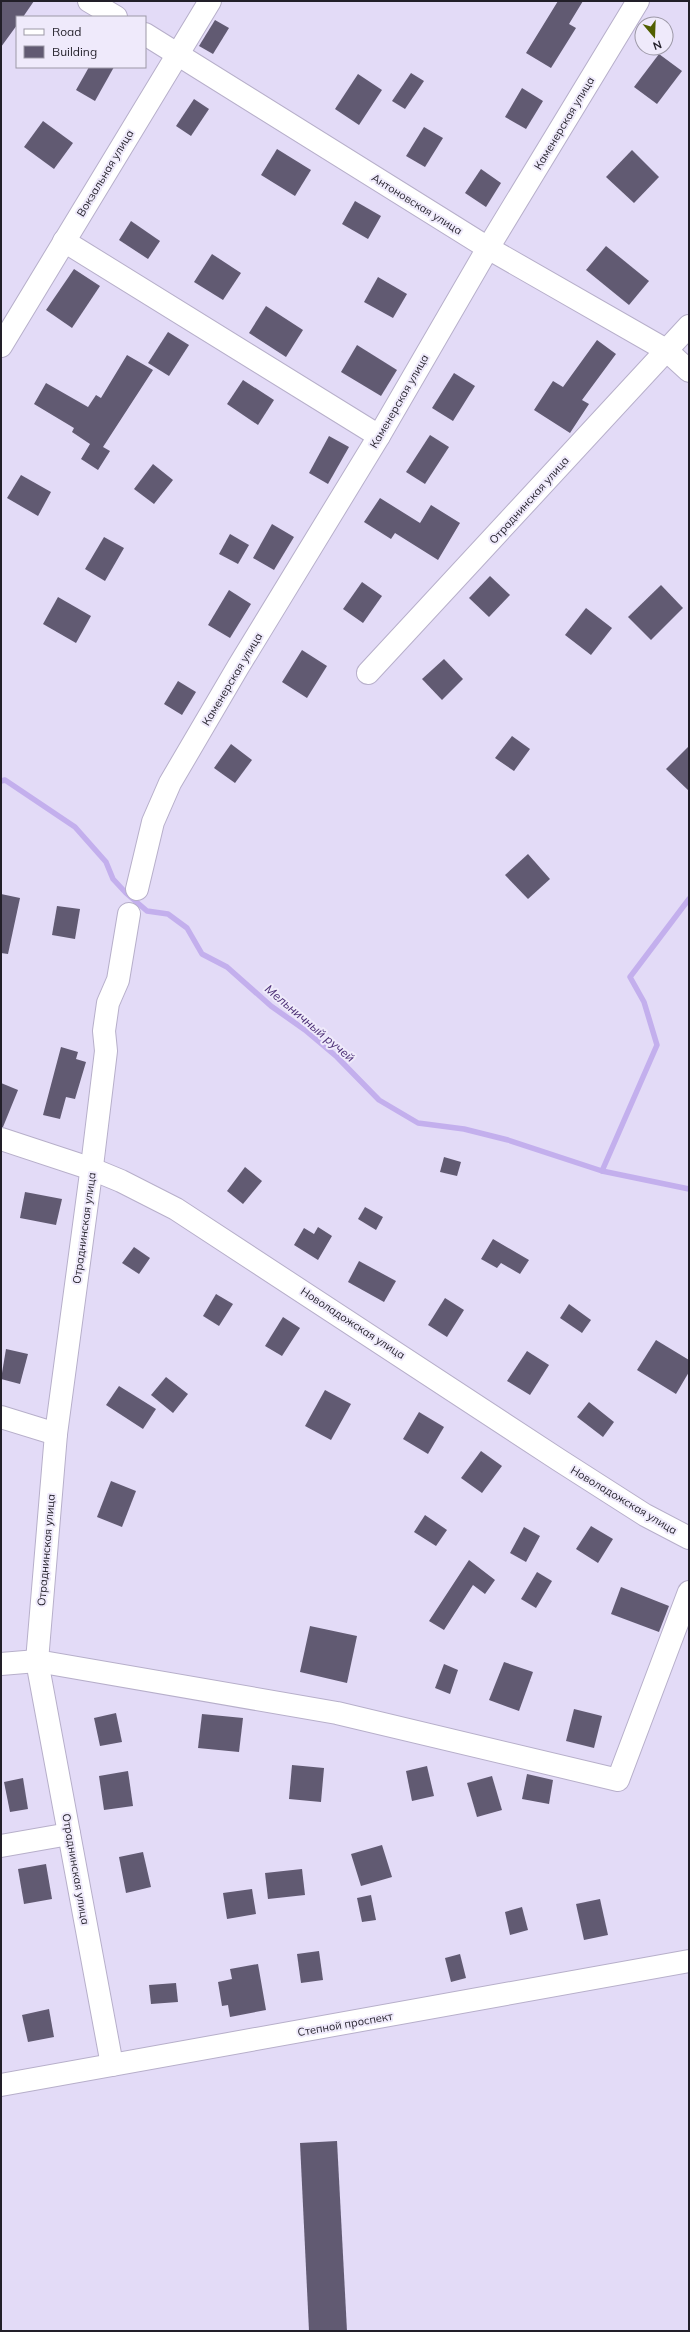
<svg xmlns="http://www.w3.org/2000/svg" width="690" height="2332" font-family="Mulish,sans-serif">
	<rect width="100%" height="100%" fill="#e3dbf7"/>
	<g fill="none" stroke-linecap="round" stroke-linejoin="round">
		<g stroke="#c3afed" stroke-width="5.5">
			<path d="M1,781L5,780L75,827L106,862L113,879L126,893L147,911L168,914L187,928L202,954L227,967L271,1006L305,1030L337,1057L379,1100L418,1123L464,1129L508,1140L602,1171L689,1189"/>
			<path d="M602,1171L657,1045L644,1002L630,977L689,899"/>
		</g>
	</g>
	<g fill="#615a72">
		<path d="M1,1H34L23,17H17V25L1,47Z"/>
		<path d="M558,1H583L569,24L576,28L551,68L526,53Z"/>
		<path d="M215,20L229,28L213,54L199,46Z"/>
		<path d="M659,54L682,71L657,104L634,87Z"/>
		<path d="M89,67H114L95,101L76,90Z"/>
		<path d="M411,73L424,81L405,109L392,101Z"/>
		<path d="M358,74L382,90L359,125L335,109Z"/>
		<path d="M522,88L543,101L526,129L505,117Z"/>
		<path d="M194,99L209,109L191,136L176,126Z"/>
		<path d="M43,121L73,143L54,169L24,147Z"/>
		<path d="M424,127L443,138L425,167L406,156Z"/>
		<path d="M277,149L311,170L295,196L261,175Z"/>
		<path d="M632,150L659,177L634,203L606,177Z"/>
		<path d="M481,169L501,183L486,207L465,193Z"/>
		<path d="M355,201L381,216L368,239L342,224Z"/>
		<path d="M131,221L160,241L148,259L119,240Z"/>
		<path d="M606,246L649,281L629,305L586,270Z"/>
		<path d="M212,254L241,273L223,300L194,282Z"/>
		<path d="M74,269L100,286L72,328L46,310Z"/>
		<path d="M378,277L407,294L393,318L364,302Z"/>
		<path d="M266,306L303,330L286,357L249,333Z"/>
		<path d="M168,332L189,345L169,376L148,363Z"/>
		<path d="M597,340L616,354L582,400L589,404L570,433L534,410L553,381L563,387Z"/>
		<path d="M357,345L397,370L381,396L341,372Z"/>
		<path d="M127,355L153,370L103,447L110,451L98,470L81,459L90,444L72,432L74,428L34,404L46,383L88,407L96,395L101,398Z"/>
		<path d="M454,373L475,386L453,421L432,408Z"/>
		<path d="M243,380L274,400L258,425L227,404Z"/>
		<path d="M430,435L449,447L425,484L406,472Z"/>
		<path d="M329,436L349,447L328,484L309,473Z"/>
		<path d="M153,464L173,480L154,504L134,489Z"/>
		<path d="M21,475L51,492L38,516L7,498Z"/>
		<path d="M380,498L420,523L431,505L460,523L438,560L395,533L391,539L364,522Z"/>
		<path d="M272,524L294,537L274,570L253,558Z"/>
		<path d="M230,534L249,545L238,564L219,554Z"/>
		<path d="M104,537L124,548L105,581L85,569Z"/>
		<path d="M490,576L510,595L489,617L469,598Z"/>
		<path d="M362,582L382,596L363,623L343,609Z"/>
		<path d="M661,585L683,608L651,640L628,617Z"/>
		<path d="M229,590L251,604L230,638L208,625Z"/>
		<path d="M58,597L91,616L76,643L43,624Z"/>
		<path d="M586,608L612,628L591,655L565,635Z"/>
		<path d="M302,650L327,666L307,698L282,682Z"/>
		<path d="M444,659L463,679L442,700L422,679Z"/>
		<path d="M178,681L196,692L182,715L164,704Z"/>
		<path d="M512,736L530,749L514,771L495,758Z"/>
		<path d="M231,744L252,760L235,783L214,768Z"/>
		<path d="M689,746V791L666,769Z"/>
		<path d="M528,854L550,879L528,899L505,875Z"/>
		<path d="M1,894L20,898L8,954L1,953Z"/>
		<path d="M57,906L80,909L75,939L52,935Z"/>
		<path d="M61,1047L78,1052L76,1059L86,1062L75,1099L66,1097L60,1119L43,1115Z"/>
		<path d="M1,1083L18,1090L3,1127H1Z"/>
		<path d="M444,1157L461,1162L457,1176L440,1172Z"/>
		<path d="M245,1167L262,1181L243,1204L227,1191Z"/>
		<path d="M25,1192L62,1199L56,1225L20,1218Z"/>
		<path d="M365,1207L383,1217L376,1230L358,1219Z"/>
		<path d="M318,1227L332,1236L318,1260L294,1245L304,1228L314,1234Z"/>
		<path d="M493,1239L529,1260L520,1274L501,1263L497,1268L481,1259Z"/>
		<path d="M134,1247L150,1258L139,1274L122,1263Z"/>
		<path d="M359,1261L396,1281L384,1302L348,1282Z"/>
		<path d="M216,1294L233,1304L219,1326L203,1316Z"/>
		<path d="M445,1298L464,1310L447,1337L428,1325Z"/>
		<path d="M569,1304L591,1320L582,1333L560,1318Z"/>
		<path d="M283,1317L300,1328L282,1356L265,1346Z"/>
		<path d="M656,1340L689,1360V1372L676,1394L637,1370Z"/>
		<path d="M6,1349L28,1354L20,1384L1,1379Z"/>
		<path d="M527,1351L549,1365L530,1395L507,1381Z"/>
		<path d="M166,1377L188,1394L173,1413L151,1395Z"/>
		<path d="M119,1386L156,1409L143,1429L106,1405Z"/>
		<path d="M325,1390L351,1404L331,1440L305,1426Z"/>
		<path d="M589,1402L614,1422L603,1437L577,1417Z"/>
		<path d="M419,1412L444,1427L428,1454L403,1439Z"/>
		<path d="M481,1451L502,1466L482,1493L461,1478Z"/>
		<path d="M111,1481L136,1491L122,1527L97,1517Z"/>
		<path d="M425,1515L447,1530L436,1546L414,1532Z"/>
		<path d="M591,1526L613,1539L598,1563L576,1549Z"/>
		<path d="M524,1527L540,1536L526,1562L510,1553Z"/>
		<path d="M469,1560L495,1580L485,1594L473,1585L444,1630L429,1621Z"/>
		<path d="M537,1572L552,1581L536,1608L521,1599Z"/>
		<path d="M621,1587L669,1606L659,1632L611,1614Z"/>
		<path d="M310,1626L357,1636L347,1683L300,1672Z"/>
		<path d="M504,1662L533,1672L519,1711L489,1700Z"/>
		<path d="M444,1664L458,1670L450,1694L435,1688Z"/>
		<path d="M574,1709L602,1716L594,1748L566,1741Z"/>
		<path d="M116,1713L122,1742L100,1746L94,1718Z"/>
		<path d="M202,1714L243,1718L239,1752L198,1748Z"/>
		<path d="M292,1765L324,1768L321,1802L289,1799Z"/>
		<path d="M427,1766L434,1796L412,1801L406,1771Z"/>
		<path d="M128,1771L133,1806L104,1810L99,1776Z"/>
		<path d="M527,1774L553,1780L549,1804L522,1799Z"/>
		<path d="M492,1776L502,1810L477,1817L467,1783Z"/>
		<path d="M23,1778L28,1809L10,1812L4,1782Z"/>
		<path d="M382,1845L392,1877L361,1886L351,1854Z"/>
		<path d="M143,1852L151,1887L126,1893L119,1857Z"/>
		<path d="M46,1864L52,1899L24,1904L18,1869Z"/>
		<path d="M302,1869L305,1895L268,1899L265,1873Z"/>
		<path d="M252,1889L256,1914L227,1919L223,1893Z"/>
		<path d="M371,1895L376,1920L362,1922L357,1898Z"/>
		<path d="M600,1899L608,1935L584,1940L576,1904Z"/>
		<path d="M522,1907L528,1930L510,1935L505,1912Z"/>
		<path d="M319,1951L323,1980L301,1983L297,1954Z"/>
		<path d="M460,1954L466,1978L451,1982L445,1958Z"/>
		<path d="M258,1964L266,2010L230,2017L228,2005L222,2006L218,1982L232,1979L230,1969Z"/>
		<path d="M176,1983L178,2002L151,2004L149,1985Z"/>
		<path d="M49,2009L54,2037L28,2042L22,2015Z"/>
		<path d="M337,2141L347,2331H309L300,2143Z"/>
	</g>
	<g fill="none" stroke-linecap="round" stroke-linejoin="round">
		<g stroke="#b7afca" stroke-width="24">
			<g id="minor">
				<path d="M89,1L116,17"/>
				<path d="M145,34L488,248L666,350L689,371"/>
				<path d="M64,241L379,436"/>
				<path d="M1,346L210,1"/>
				<path d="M368,673L689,326"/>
				<path d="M137,889L153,822L170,783L238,667L379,436L488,248L638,1"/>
				<path d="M1,1139L92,1169L121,1181L176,1209L559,1460L645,1515L689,1538"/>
				<path d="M1,1417L56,1434"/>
				<path d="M1,1664L37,1661L337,1713L618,1780L689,1592"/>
				<path d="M1,1846L69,1834"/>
				<path d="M112,2065L37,1661L56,1434L93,1158L106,1051L104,1031L108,1003L118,980L129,914"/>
				<path d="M1,2085L689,1961"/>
			</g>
		</g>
		<use href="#minor" stroke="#fff" stroke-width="22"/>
	</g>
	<g text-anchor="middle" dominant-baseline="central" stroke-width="4" stroke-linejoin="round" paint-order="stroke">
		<g font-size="11" fill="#221f29" stroke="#efeafb">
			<text transform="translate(564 123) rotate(-59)">Каменерская улица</text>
			<text transform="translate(105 173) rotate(-59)">Вокзальная улица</text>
			<text transform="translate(417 204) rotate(32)">Антоновская улица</text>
			<text transform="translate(399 401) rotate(-60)">Каменерская улица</text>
			<text transform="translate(529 500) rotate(-48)">Отраднинская улица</text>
			<text transform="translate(232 679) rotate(-59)">Каменерская улица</text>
			<text transform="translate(84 1228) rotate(-82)">Отраднинская улица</text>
			<text transform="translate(353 1323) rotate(33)">Новоладожская улица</text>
			<text transform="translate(624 1500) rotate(31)">Новоладожская улица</text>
			<text transform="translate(46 1550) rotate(-85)">Отраднинская улица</text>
			<text transform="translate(76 1869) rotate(80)">Отраднинская улица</text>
			<text transform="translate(345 2024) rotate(-10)">Степной проспект</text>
		</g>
		<g font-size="12" font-style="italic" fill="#4a2d74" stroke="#efeafb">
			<text transform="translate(310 1023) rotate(40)">Мельничный ручей</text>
		</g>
	</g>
	<rect width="690" height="2332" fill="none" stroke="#221f29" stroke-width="4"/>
	<rect x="16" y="16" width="130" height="52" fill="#efeafb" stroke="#9d99a7"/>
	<rect x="24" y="29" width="20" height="6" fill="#ffffff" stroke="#9d99a7"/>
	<text x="52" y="36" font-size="12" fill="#221f29">Road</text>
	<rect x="24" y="46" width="20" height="12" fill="#615a72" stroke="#9d99a7"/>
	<text x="52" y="56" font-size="12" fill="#221f29">Building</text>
	<g transform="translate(654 36) rotate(161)"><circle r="19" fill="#efeafb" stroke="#9d99a7"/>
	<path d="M0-3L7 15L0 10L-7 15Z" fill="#515f00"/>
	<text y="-6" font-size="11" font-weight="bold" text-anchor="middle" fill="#221f29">N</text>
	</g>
</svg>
